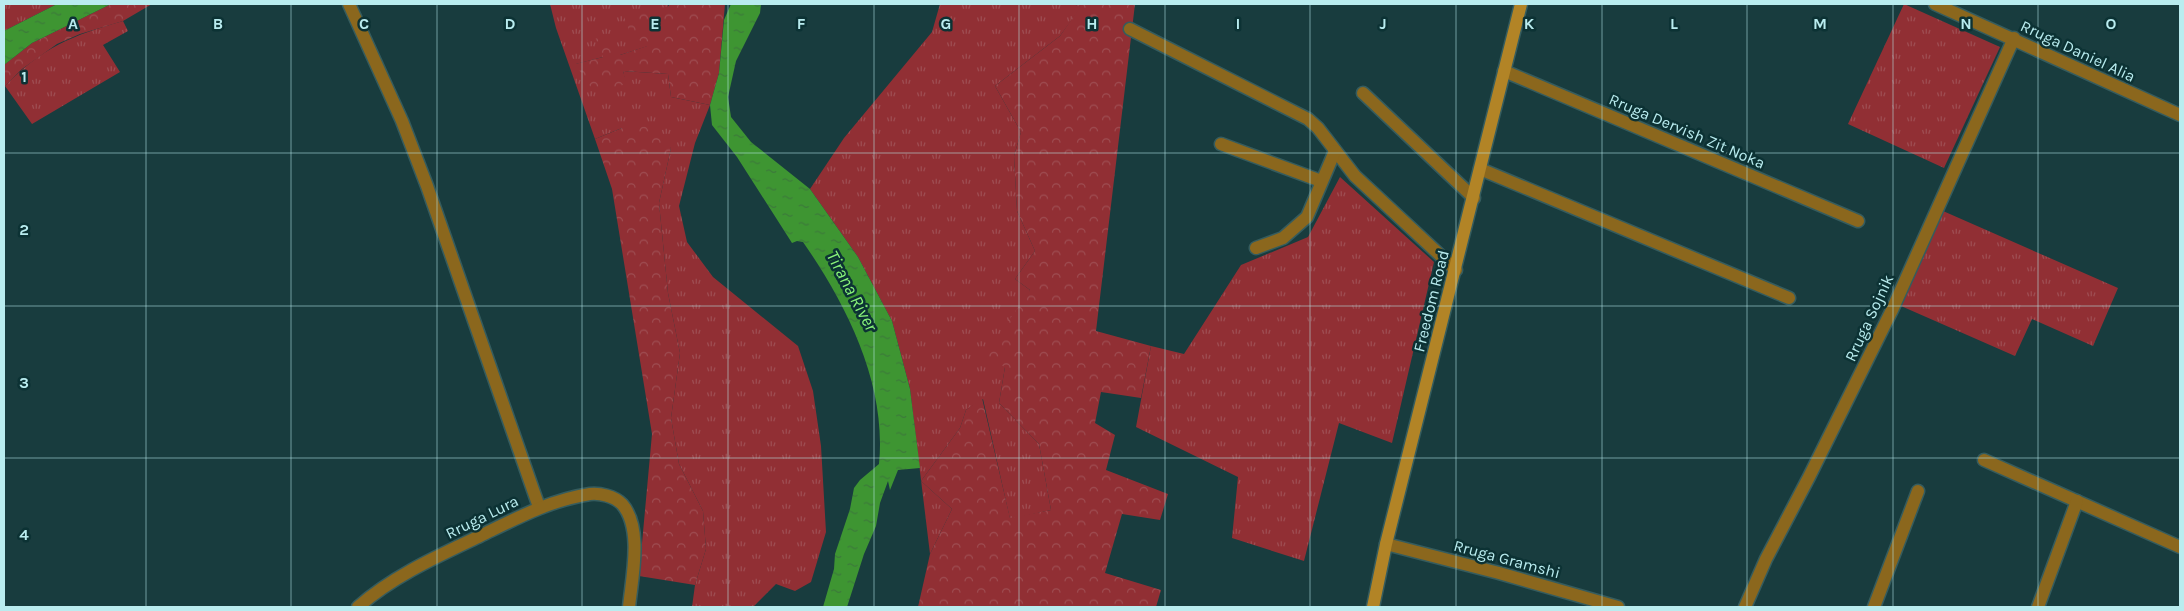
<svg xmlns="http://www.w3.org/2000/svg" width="2184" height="611" font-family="Karla,sans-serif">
	<defs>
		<pattern id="grass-tufts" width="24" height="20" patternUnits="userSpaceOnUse" patternTransform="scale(1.25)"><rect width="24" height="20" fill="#912f34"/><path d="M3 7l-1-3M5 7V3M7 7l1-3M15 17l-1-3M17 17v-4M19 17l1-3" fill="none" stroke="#9e4d52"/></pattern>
		<pattern id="forest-crowns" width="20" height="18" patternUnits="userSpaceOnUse" patternTransform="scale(1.25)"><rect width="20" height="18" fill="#912f34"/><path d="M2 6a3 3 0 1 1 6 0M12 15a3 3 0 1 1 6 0" fill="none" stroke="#9e4d52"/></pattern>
		<pattern id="water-ripples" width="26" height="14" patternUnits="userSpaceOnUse" patternTransform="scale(1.25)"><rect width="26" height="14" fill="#3e9532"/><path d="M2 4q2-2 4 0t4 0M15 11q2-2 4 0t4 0" fill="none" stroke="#3c7a3a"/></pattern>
	</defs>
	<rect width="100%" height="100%" fill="#183c3e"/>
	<g fill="url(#grass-tufts)">
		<path d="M4,4H57L4,31Z"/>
		<path d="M550,4H669L648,46L620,55L603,57L576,64L626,84L623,71L668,74L671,97L710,105L695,143L679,206L687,242L713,277L798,346L813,391L821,446L826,532L811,582L795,591L776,584L753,607H692L695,585L706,549L703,511L679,464L671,418L680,353L668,293L659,203L671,148L622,128L595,139L556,28Z"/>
		<path d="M940,4H1073L1081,7L1060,36L995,86L1021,132L1014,156L1017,211L1035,251L1015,279L1030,290L1005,367L999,403L1039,444L1051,510L1010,519L983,399L966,410L960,428L921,481L952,509L930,554L910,389L892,321L858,257L810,189L844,138L932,32Z"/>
		<path d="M1904,4L2000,47L1944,168L1848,124Z"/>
		<path d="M123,21L128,31L103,45L120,72L32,124L5,86C43,47 71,36 123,21Z"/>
		<path d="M1340,177L1434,262L1392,443L1339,423L1304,561L1232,538L1238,477L1136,427L1151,346L1184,354L1241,265L1308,237Z"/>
		<path d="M1943,211L2118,288L2093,346L2032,319L2015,356L1901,306Z"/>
	</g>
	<g fill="url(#forest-crowns)">
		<path d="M111,4H152L123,21L80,34L57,44L22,69L4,87V65L32,43Z"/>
		<path d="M669,4H725L719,73L710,105L671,97L668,74L623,71L627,84L594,92L575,64L603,57L595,39L603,36L620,55L647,46L630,33L624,17L669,6Z"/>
		<path d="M1073,4H1135L1096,331L1151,346L1141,398L1101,392L1095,423L1115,435L1106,470L1168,494L1160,520L1122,514L1105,573L1161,590L1156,607H918L930,554L952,509L921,481L960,428L966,410L982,398L1010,518L1051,510L1039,444L999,403L1005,367L983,358L1030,290L1015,279L1035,251L1017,211L1014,156L1021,132L995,86L1060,36L1080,7Z"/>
		<path d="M652,126L671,148L659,203L668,293L680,353L671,418L679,464L703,511L706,549L695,585L639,576L652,434L612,189L595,139L622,128Z"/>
	</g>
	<g fill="url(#water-ripples)">
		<path d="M57,4H111L32,43L4,65V31Z"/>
		<path d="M731,4H761L760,13L736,61L728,97L731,117L751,142L810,189L858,257L892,321L910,389L920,468L898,470L890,490L888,481L880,503L876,526L864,554L847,607H823L834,569L835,554L850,509L854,488L860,480L879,464C887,385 847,305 803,242L797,241L792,243L737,157L712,125L710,105L719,73L724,20Z"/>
	</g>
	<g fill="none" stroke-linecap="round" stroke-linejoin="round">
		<g stroke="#355c5e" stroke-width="15">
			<g id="minor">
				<path d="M1130,29L1308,119L1318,128L1355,176L1456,270"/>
				<path d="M1504,71L1858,221"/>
				<path d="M1363,93L1474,198"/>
				<path d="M1221,144L1321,181"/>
				<path d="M1480,169L1789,298"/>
				<path d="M1256,248L1283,238L1307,217L1335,151"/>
				<path d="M1984,460L2180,547"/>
				<path d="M1386,544L1499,573L1618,607"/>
				<path d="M1745,607L1766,559L1809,477L1892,310L2014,38"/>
				<path d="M1874,607L1918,491"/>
				<path d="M2038,607L2077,501"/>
			</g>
		</g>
		<g stroke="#355c5e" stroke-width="15">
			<g id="tertiary">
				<path d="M349,4L402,121L427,186L539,507"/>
				<path d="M1935,4L2180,115"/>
				<path d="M358,607C393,576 438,556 480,536C515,519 550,500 590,494C600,493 614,496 622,504C643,528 632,577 629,607"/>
			</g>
		</g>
		<g stroke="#355c5e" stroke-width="15">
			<path id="secondary" d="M1373,607L1386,544L1521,4"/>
		</g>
		<use href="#minor" stroke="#8b671d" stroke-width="12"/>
		<use href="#tertiary" stroke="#8b671d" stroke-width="12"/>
		<use href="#secondary" stroke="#b28426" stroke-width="12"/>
	</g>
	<path fill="none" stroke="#b9ecef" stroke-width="1" stroke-opacity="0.55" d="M146,4V607M291,4V607M437,4V607M582,4V607M728,4V607M874,4V607M1019,4V607M1165,4V607M1310,4V607M1456,4V607M1602,4V607M1747,4V607M1893,4V607M2038,4V607M4,153H2180M4,306H2180M4,458H2180"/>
	<g text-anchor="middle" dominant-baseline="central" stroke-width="5" stroke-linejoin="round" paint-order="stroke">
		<g font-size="16" fill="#b9ecef" stroke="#0c3234">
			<text transform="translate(2078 51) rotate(25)">Rruga Daniel Alia</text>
			<text transform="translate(1687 131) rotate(23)">Rruga Dervish Zit Noka</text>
			<text transform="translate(1431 301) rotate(-76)">Freedom Road</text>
			<text transform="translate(1869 318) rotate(-65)">Rruga Sojnik</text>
			<text transform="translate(482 517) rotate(-26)">Rruga Lura</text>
			<text transform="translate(1507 559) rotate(15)">Rruga Gramshi</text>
		</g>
		<g font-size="18" font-style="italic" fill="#89f479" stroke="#0c3234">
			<text transform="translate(852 291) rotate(62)">Tirana River</text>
		</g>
	</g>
	<g font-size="16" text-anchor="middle" font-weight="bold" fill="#b9ecef" stroke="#0c3234" stroke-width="5" stroke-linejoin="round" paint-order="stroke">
		<text x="73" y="29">A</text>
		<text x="218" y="29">B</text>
		<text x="364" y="29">C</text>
		<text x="510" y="29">D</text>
		<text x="655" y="29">E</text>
		<text x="801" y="29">F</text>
		<text x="946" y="29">G</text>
		<text x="1092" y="29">H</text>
		<text x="1238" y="29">I</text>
		<text x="1383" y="29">J</text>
		<text x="1529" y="29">K</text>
		<text x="1674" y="29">L</text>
		<text x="1820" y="29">M</text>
		<text x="1966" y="29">N</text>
		<text x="2111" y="29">O</text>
		<text x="24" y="82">1</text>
		<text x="24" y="235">2</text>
		<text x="24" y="388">3</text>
		<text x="24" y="540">4</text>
	</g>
	<rect width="2184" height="611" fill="none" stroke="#b9ecef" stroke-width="10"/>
</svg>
